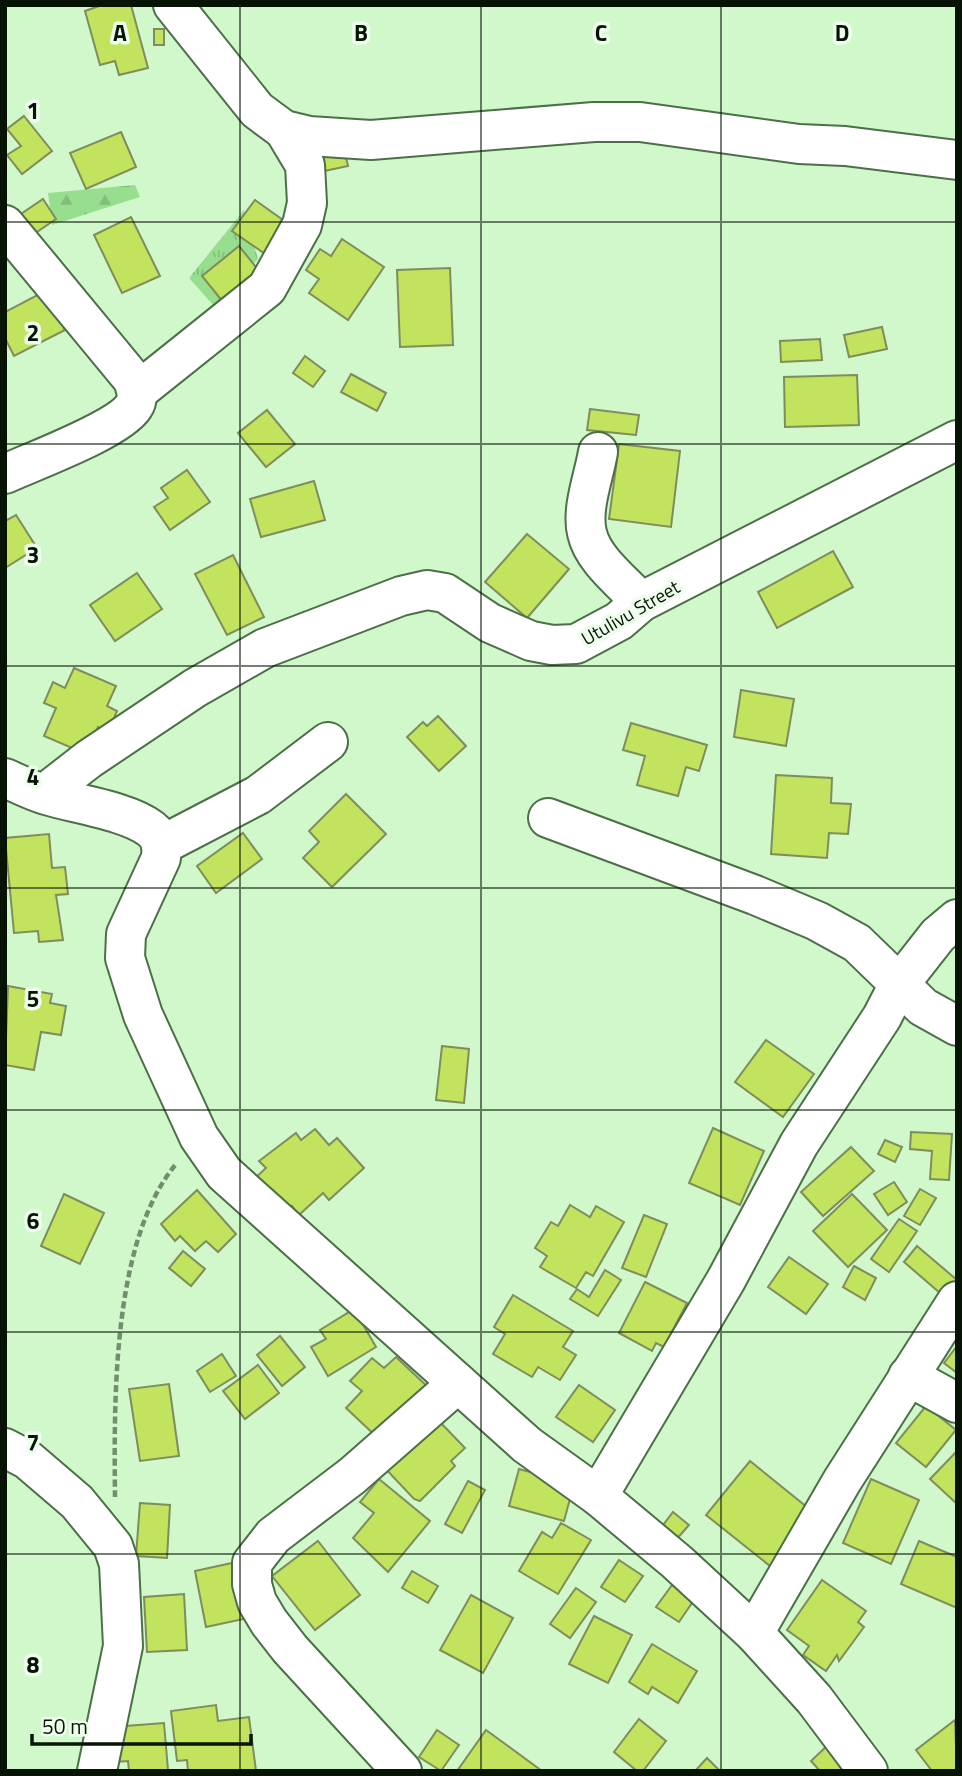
<svg xmlns="http://www.w3.org/2000/svg" width="962" height="1776" font-family="'Titillium Web',sans-serif">
	<defs>
		<pattern id="grass-tufts" width="24" height="20" patternUnits="userSpaceOnUse" patternTransform="scale(1.75)"><rect width="24" height="20" fill="#97df8f"/><path d="M3 7l-1-3M5 7V3M7 7l1-3M15 17l-1-3M17 17v-4M19 17l1-3" fill="none" stroke="#81be7a"/></pattern>
		<pattern id="forest-firs" width="22" height="20" patternUnits="userSpaceOnUse" patternTransform="scale(1.75)"><rect width="22" height="20" fill="#97df8f"/><path d="M5 1l3.5 6h-7zM16 11l3.5 6h-7z" fill="#81be7a"/></pattern>
	</defs>
	<rect width="100%" height="100%" fill="#d0f8cb"/>
	<path fill="url(#grass-tufts)" d="M244,210L258,259L214,306L189,278Z"/>
	<path fill="url(#forest-firs)" d="M135,185L140,197L52,225L48,193Z"/>
	<g fill="#c1e35d" stroke="#7f8d5c" stroke-width="2">
		<path d="M102,5H131L148,68L119,75L115,61L100,65L85,11Z"/>
		<rect x="154" y="29" width="10" height="16"/>
		<path d="M24,116L52,151L22,174L7,155L21,146L7,129Z"/>
		<path d="M121,132L136,167L86,189L70,153Z"/>
		<path d="M344,149L348,166L315,173L311,156Z"/>
		<path d="M43,199L56,219L28,238L15,218Z"/>
		<path d="M255,200L290,225L268,256L232,231Z"/>
		<path d="M131,217L160,276L122,293L94,235Z"/>
		<path d="M342,239L384,267L348,320L309,293L319,279L306,270L320,249L331,256Z"/>
		<path d="M239,246L260,272L223,302L202,276Z"/>
		<path d="M450,268L453,345L400,347L397,270Z"/>
		<path d="M45,291L65,330L14,356L5,338V312Z"/>
		<path d="M882,327L887,349L849,357L844,335Z"/>
		<path d="M820,339L822,360L781,362L780,341Z"/>
		<path d="M305,356L325,371L313,387L293,373Z"/>
		<path d="M351,374L386,393L377,411L341,392Z"/>
		<path d="M857,375L859,425L785,427L784,377Z"/>
		<path d="M590,409L639,415L636,435L587,430Z"/>
		<path d="M267,410L295,444L266,467L238,433Z"/>
		<path d="M619,444L680,451L671,527L609,519Z"/>
		<path d="M187,470L210,502L170,530L154,507L168,498L161,488Z"/>
		<path d="M314,481L325,520L261,537L250,499Z"/>
		<path d="M16,515L37,548L5,568V521Z"/>
		<path d="M527,534L569,569L527,618L485,582Z"/>
		<path d="M833,551L853,587L777,628L758,592Z"/>
		<path d="M233,555L264,617L227,635L195,574Z"/>
		<path d="M137,573L162,609L115,641L90,605Z"/>
		<path d="M74,668L116,686L107,706L117,711L108,732L98,727L86,754L44,736L56,708L44,703L53,682L65,688Z"/>
		<path d="M741,690L794,699L786,746L734,737Z"/>
		<path d="M438,716L466,746L439,771L407,737L423,722L427,726Z"/>
		<path d="M631,723L707,745L699,771L686,767L678,796L637,785L645,756L623,750Z"/>
		<path d="M776,775L832,778L831,803L851,804L848,834L829,833L827,858L771,854Z"/>
		<path d="M346,794L386,834L332,887L303,858L319,842L309,831Z"/>
		<path d="M243,833L262,859L216,893L197,866Z"/>
		<path d="M49,834L52,868L65,867L68,894L56,895L63,940L39,942L38,931L14,933L5,838Z"/>
		<path d="M8,986L52,994L50,1003L66,1006L61,1035L41,1032L34,1070L5,1065Z"/>
		<path d="M766,1040L814,1074L783,1117L735,1082Z"/>
		<path d="M442,1046L469,1049L464,1103L436,1100Z"/>
		<path d="M713,1128L764,1151L740,1205L689,1183Z"/>
		<path d="M315,1129L329,1145L337,1138L364,1168L329,1200L323,1193L299,1215L292,1206L281,1216L254,1179L266,1168L259,1161L296,1133L301,1140Z"/>
		<path d="M911,1132L952,1134L949,1180L930,1179L932,1151L910,1149Z"/>
		<path d="M885,1140L902,1147L895,1162L878,1154Z"/>
		<path d="M851,1147L874,1171L823,1216L801,1192Z"/>
		<path d="M894,1182L907,1202L888,1215L874,1194Z"/>
		<path d="M920,1189L936,1198L920,1225L904,1216Z"/>
		<path d="M197,1190L236,1234L218,1252L206,1241L195,1251L180,1236L175,1241L161,1224Z"/>
		<path d="M64,1194L104,1213L80,1264L41,1246Z"/>
		<path d="M852,1194L887,1230L848,1267L813,1231Z"/>
		<path d="M570,1205L590,1217L596,1206L624,1222L593,1276L586,1272L576,1288L540,1267L547,1256L535,1248L551,1222L558,1226Z"/>
		<path d="M644,1215L667,1224L646,1277L622,1268Z"/>
		<path d="M899,1219L917,1231L889,1272L871,1259Z"/>
		<path d="M917,1246L957,1280V1288L947,1299L904,1262Z"/>
		<path d="M183,1251L205,1269L191,1286L169,1268Z"/>
		<path d="M789,1257L828,1284L806,1314L768,1287Z"/>
		<path d="M854,1266L876,1278L865,1300L843,1287Z"/>
		<path d="M605,1270L621,1280L598,1316L570,1299L577,1289L589,1297Z"/>
		<path d="M645,1282L687,1303L664,1347L656,1343L652,1351L619,1333Z"/>
		<path d="M513,1295L573,1331L563,1347L576,1355L560,1380L538,1367L532,1377L493,1354L505,1334L494,1327Z"/>
		<path d="M354,1309L376,1347L328,1376L311,1347L326,1339L320,1330Z"/>
		<path d="M280,1336L305,1367L282,1386L257,1355Z"/>
		<path d="M957,1346V1373L944,1363Z"/>
		<path d="M222,1354L236,1376L210,1392L197,1371Z"/>
		<path d="M396,1357L429,1388L380,1440L346,1408L362,1391L350,1381L372,1358L384,1368Z"/>
		<path d="M258,1365L279,1393L245,1419L223,1391Z"/>
		<path d="M169,1384L179,1456L140,1461L129,1389Z"/>
		<path d="M579,1385L615,1410L593,1442L556,1417Z"/>
		<path d="M926,1406L956,1430L926,1467L896,1443Z"/>
		<path d="M438,1420L465,1448L451,1461L455,1466L420,1501L414,1499L383,1466Z"/>
		<path d="M957,1451V1504L930,1479Z"/>
		<path d="M750,1461L813,1512L770,1566L706,1515Z"/>
		<path d="M519,1469L574,1484L564,1521L509,1506Z"/>
		<path d="M379,1479L430,1521L388,1572L353,1538L374,1513L360,1502Z"/>
		<path d="M871,1479L919,1500L891,1564L843,1543Z"/>
		<path d="M468,1481L485,1490L462,1533L445,1524Z"/>
		<path d="M140,1503L170,1505L167,1558L136,1556Z"/>
		<path d="M673,1512L689,1525L675,1541L660,1529Z"/>
		<path d="M561,1523L591,1540L558,1594L519,1571L542,1532L552,1538Z"/>
		<path d="M318,1541L360,1595L315,1630L272,1576Z"/>
		<path d="M919,1541L957,1557V1608L901,1584Z"/>
		<path d="M250,1559L262,1615L206,1627L195,1571Z"/>
		<path d="M619,1560L643,1576L625,1602L601,1587Z"/>
		<path d="M412,1571L438,1586L428,1603L402,1588Z"/>
		<path d="M822,1580L866,1611L858,1622L864,1627L839,1661L837,1655L826,1671L803,1655L809,1646L787,1630Z"/>
		<path d="M672,1585L694,1600L679,1622L656,1607Z"/>
		<path d="M576,1588L596,1602L570,1638L550,1624Z"/>
		<path d="M184,1594L187,1650L147,1652L144,1597Z"/>
		<path d="M471,1595L513,1618L483,1673L440,1650Z"/>
		<path d="M594,1616L632,1635L608,1683L569,1664Z"/>
		<path d="M652,1644L697,1671L678,1703L652,1687L648,1694L629,1682Z"/>
		<path d="M216,1705L218,1721L249,1717L256,1771H188L187,1760L177,1761L171,1711Z"/>
		<path d="M639,1719L666,1741L643,1771H637L614,1752Z"/>
		<path d="M955,1720L957,1771H932L916,1750Z"/>
		<path d="M164,1723L168,1770L174,1771H129L128,1761L115,1762L112,1727Z"/>
		<path d="M437,1730L459,1745L441,1771L419,1757Z"/>
		<path d="M486,1730L542,1771H457Z"/>
		<path d="M830,1743L856,1771H820L811,1761Z"/>
		<path d="M707,1758L720,1771H695Z"/>
	</g>
	<g fill="none" stroke-linecap="round" stroke-linejoin="round">
		<g stroke="#4c6f48" stroke-width="42">
			<g id="minor">
				<path d="M173,5L257,110L284,130L309,136L371,140L594,122H640L799,144L845,146L957,160"/>
				<path d="M5,225L133,380C136,389 139,399 134,406C119,430 33,461 5,474"/>
				<path d="M137,392L267,288L302,225L307,203L305,165L284,130"/>
				<path d="M598,452C594,476 581,509 587,533C593,560 623,582 641,602"/>
				<path d="M5,778C19,784 32,791 46,795C75,804 128,811 151,829C161,837 162,846 161,858L126,934L125,958L143,1015L199,1137L224,1173L527,1445L598,1496L677,1562L754,1633L814,1699L868,1771"/>
				<path d="M44,794L89,759L195,688L265,648L401,596L427,590L445,593L490,623L531,641L552,645L576,644L619,621L641,602L957,440"/>
				<path d="M548,818L755,895L817,921L857,943L923,1007L957,1026"/>
				<path d="M162,845L258,795L328,742"/>
				<path d="M908,1376L957,1403"/>
				<path d="M5,1448L28,1460L77,1502L113,1546L119,1564L123,1646L97,1771"/>
				<path d="M598,1496L726,1280L799,1144L882,1017L898,986L938,935L957,919"/>
				<path d="M754,1633L842,1481L957,1301"/>
				<path d="M402,1771L290,1649L269,1622L257,1602L252,1584V1563L273,1536L352,1476L458,1383"/>
			</g>
		</g>
		<path stroke="#728e6f" stroke-width="4.5" stroke-dasharray="7 3.5" stroke-linecap="butt" d="M115,1497C114,1400 112,1241 176,1164"/>
		<use href="#minor" stroke="#fff" stroke-width="38"/>
	</g>
	<path fill="none" stroke="#071405" stroke-width="2" stroke-opacity="0.55" d="M240,5V1771M481,5V1771M721,5V1771M5,222H957M5,444H957M5,666H957M5,888H957M5,1110H957M5,1332H957M5,1554H957"/>
	<g text-anchor="middle" dominant-baseline="central" stroke-width="7" stroke-linejoin="round" paint-order="stroke">
		<g font-size="19" fill="#071405" stroke="#eefeec">
			<text transform="translate(630 612) rotate(-30)">Utulivu Street</text>
		</g>
	</g>
	<g font-size="23" text-anchor="middle" font-weight="bold" fill="#071405" stroke="#eefeec" stroke-width="7" stroke-linejoin="round" paint-order="stroke">
		<text x="120" y="41">A</text>
		<text x="361" y="41">B</text>
		<text x="601" y="41">C</text>
		<text x="842" y="41">D</text>
		<text x="33" y="119">1</text>
		<text x="33" y="341">2</text>
		<text x="33" y="563">3</text>
		<text x="33" y="785">4</text>
		<text x="33" y="1007">5</text>
		<text x="33" y="1229">6</text>
		<text x="33" y="1451">7</text>
		<text x="33" y="1673">8</text>
	</g>
	<rect width="962" height="1776" fill="none" stroke="#071405" stroke-width="14"/>
	<path d="M32 1734v10h219v-10" fill="none" stroke="#071405" stroke-width="3.5"/>
	<text x="42" y="1734" font-size="21" fill="#071405" stroke="#eefeec" stroke-width="5" paint-order="stroke">50 m</text>
</svg>
